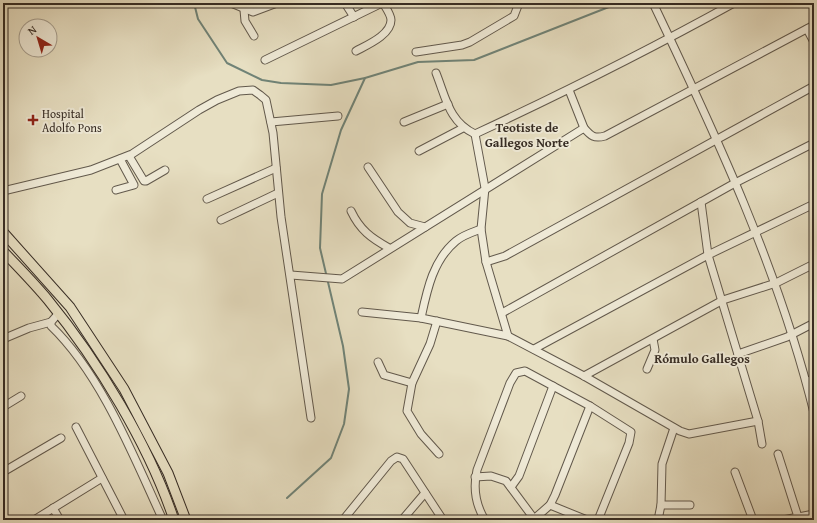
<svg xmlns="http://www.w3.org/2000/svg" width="817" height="523" font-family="'Gentium Book Plus',serif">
	<rect width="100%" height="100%" fill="#e7dfc2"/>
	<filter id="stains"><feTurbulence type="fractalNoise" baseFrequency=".005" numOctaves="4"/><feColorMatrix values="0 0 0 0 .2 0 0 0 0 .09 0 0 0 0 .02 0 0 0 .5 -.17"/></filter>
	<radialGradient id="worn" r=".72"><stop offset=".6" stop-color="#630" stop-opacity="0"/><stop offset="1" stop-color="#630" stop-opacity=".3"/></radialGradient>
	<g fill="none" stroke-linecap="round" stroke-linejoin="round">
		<g stroke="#708377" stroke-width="2">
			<path d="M194,3L198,19L227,63L262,80L281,83L331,85L365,78L418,62L474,60L619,3"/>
			<path d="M287,498L331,458L344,424L349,389L343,346L320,248L322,194L341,130L365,78"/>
		</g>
		<g stroke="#62594c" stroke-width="9">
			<g id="minor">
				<path d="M231,3L253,12L277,3"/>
				<path d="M345,3L354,17"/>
				<path d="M653,3C716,135 779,270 814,413"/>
				<path d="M244,10L245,21L254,36"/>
				<path d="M807,29L814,42"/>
				<path d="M356,51C367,45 391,35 391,20C391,15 386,8 383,3"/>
				<path d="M416,52L462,45L470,42L514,16L519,3"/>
				<path d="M265,60L382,3"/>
				<path d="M436,73C446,98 449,122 475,134"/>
				<path d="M569,90L584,128"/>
				<path d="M271,122L338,116"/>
				<path d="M404,122L448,104"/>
				<path d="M475,134L485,188L481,229L486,262L508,336L584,376L680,431L689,434L758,421"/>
				<path d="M475,134C563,93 649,50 734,3"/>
				<path d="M419,151L463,128"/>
				<path d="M129,156L144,181H146L165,170"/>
				<path d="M368,167L398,212L410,223L425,227"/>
				<path d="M116,190L134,185L120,159"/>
				<path d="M3,191L91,170L132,154L199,110L217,100L239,91L253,90L260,95L266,100L273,133L281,217L311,418"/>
				<path d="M207,199L276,168"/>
				<path d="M701,202L708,255L758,421L762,444"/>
				<path d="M351,211C360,230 371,238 389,248"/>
				<path d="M221,220L278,193"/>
				<path d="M486,262L505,256L814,86"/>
				<path d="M291,275L342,279L584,128C591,136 594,139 605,136L814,25"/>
				<path d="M362,312L421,318L508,336"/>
				<path d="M502,313L735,183L814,143"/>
				<path d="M58,314L51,322V326C101,374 133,455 162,518L161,520"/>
				<path d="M421,318C427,290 433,260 456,241C463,235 473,232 481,229"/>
				<path d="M437,321L430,344L412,383L407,411L421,434L439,454"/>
				<path d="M3,339L29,328L51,322"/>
				<path d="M534,349L708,255L814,204"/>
				<path d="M738,354L787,337L814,323"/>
				<path d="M378,362L384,375L412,383"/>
				<path d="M647,369L655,350L653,339"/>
				<path d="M584,376L723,300L776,283L814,264"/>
				<path d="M807,382L814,378"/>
				<path d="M3,407L21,396"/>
				<path d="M76,427L124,520"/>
				<path d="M778,454L799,520"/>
				<path d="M3,472L61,438"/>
				<path d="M735,472L753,520"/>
				<path d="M475,477L491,476L506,481L535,520"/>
				<path d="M511,487L519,476L553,386"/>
				<path d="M550,505L587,520"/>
				<path d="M661,505H690"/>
				<path d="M53,508L60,520"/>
				<path d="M534,519L550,505L555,495L590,406"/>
				<path d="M34,520L102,478"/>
				<path d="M343,520L391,461L397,457L403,459L443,520"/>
				<path d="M402,520L425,493"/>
				<path d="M485,520C475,504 473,488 477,470L510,383L516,373L525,371L590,406L631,432L629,443L598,520"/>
				<path d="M658,520L661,505L662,464L674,428"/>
				<path d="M783,520L814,514"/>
			</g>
		</g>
		<g stroke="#362c24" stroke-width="11">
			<g id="major">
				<path d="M3,232L70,307L124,389L168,473L186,520"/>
				<path d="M3,251C18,267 34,283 48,300C98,361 149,445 174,520"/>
			</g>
		</g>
		<use href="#minor" stroke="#efead7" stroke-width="7"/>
		<use href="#major" stroke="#e7dfc2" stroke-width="9"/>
	</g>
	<path fill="#8f2418" stroke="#efead7" stroke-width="1.5" d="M31 114h4v4h4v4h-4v4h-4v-4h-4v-4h4z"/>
	<g text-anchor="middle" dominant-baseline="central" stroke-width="4" stroke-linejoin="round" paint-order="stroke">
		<g font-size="12" fill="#362c24" stroke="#efead7" text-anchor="start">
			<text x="42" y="113">Hospital<tspan x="42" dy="14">Adolfo Pons</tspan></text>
		</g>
		<g font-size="13" font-weight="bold" fill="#362c24" stroke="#efead7">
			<text x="527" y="127">Teotiste de<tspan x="527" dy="15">Gallegos Norte</tspan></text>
			<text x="702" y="358">Rómulo Gallegos</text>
		</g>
	</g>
	<rect width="817" height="523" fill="none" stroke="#e7dfc2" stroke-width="16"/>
	<rect x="4" y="4" width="809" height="515" fill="none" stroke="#362c24" stroke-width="2"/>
	<rect x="8" y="8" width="801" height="507" fill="none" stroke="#362c24"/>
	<g transform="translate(38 38) rotate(322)"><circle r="19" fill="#efead7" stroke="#a59e8f"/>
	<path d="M0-3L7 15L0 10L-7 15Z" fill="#8f2418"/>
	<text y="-6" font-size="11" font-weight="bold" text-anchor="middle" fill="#362c24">N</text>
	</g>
	<rect width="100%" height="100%" filter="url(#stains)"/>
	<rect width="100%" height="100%" fill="url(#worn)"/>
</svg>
